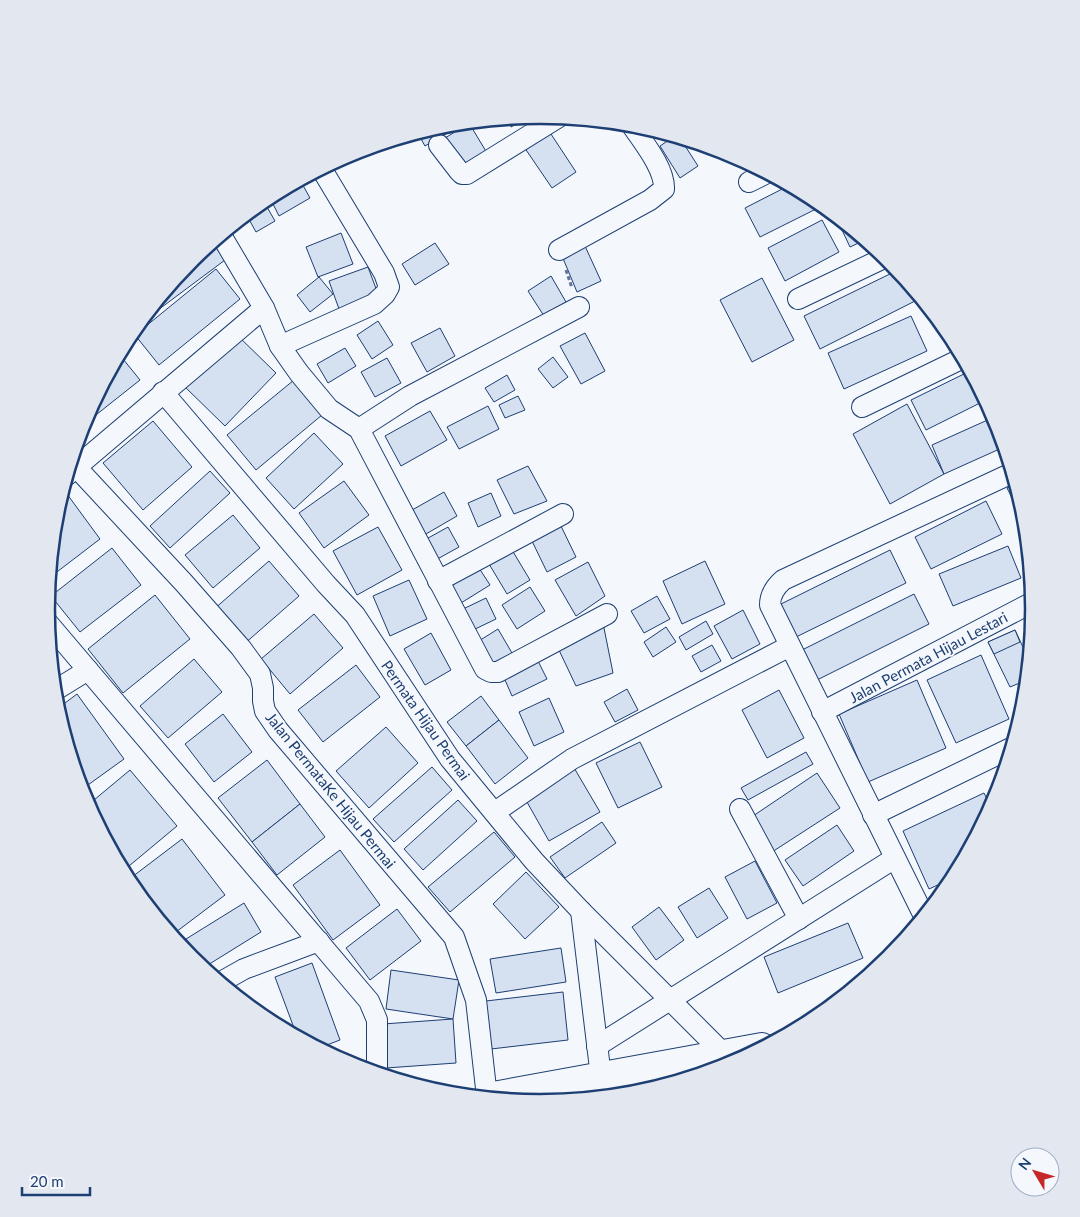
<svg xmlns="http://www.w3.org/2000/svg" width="1080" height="1217" font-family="Lato,sans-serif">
	<rect width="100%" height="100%" fill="#f4f7fb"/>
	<g fill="#d5e0f0" stroke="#1d3f73">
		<path d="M531,116L511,127L507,118Z"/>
		<path d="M469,123L487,153L460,170L442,140Z"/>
		<path d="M447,124L451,131L425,146L417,132Z"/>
		<path d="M547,128L576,172L552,188L522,144Z"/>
		<path d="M675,136L680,138L698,166L680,178L660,146Z"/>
		<path d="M300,180L310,198L279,216L269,196Z"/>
		<path d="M790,185L808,195L816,209L760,237L745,208Z"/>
		<path d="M263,200L275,221L256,232L246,214Z"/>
		<path d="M835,215L865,240L850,247Z"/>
		<path d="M822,220L839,252L785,281L768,248Z"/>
		<path d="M341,233L353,264L318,277L306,247Z"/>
		<path d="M212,242L225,260L158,310L154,304L191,259Z"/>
		<path d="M435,243L449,264L415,285L402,264Z"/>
		<path d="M585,246L601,281L577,292L562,256Z"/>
		<path d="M368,267L378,294L339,309L329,281Z"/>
		<path d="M216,269L240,299L159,365L135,335Z"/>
		<path d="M898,270L921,298L820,349L804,316Z"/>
		<path d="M551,276L566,302L544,316L528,291Z"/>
		<path d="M319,277L333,294L310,312L297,295Z"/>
		<path d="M762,278L794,340L752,362L720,300Z"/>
		<path d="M911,316L927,351L844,389L828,353Z"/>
		<path d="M378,321L393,345L372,359L357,335Z"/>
		<path d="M440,328L455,356L427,372L411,343Z"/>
		<path d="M235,333L276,373L225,426L184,386Z"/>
		<path d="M585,333L605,371L581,384L560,346Z"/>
		<path d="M345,348L356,366L328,383L317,364Z"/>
		<path d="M119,354L140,380L82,426L84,419Z"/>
		<path d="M553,357L568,377L553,388L538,369Z"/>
		<path d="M387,358L401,383L375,397L361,372Z"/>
		<path d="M970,371L986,400L926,430L911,400Z"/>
		<path d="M507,375L515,390L494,402L485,388Z"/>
		<path d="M294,380L322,415L256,470L227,435Z"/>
		<path d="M518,396L525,410L505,418L499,405Z"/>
		<path d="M907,404L944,474L890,504L853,434Z"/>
		<path d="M488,406L499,429L459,449L447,427Z"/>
		<path d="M430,411L447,440L401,466L385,436Z"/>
		<path d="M992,418L1004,447L944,474L932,445Z"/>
		<path d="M153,421L192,467L143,510L103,463Z"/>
		<path d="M314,433L343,464L294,509L266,478Z"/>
		<path d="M528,466L547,501L514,514L497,480Z"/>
		<path d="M210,471L230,493L170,548L150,526Z"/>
		<path d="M344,481L369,515L324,548L299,513Z"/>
		<path d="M1016,484L1024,512L1026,526L1007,488Z"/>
		<path d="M444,492L457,516L419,538L405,514Z"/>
		<path d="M491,493L501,516L478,527L468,503Z"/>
		<path d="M67,494L100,539L49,578L56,512L59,500Z"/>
		<path d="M986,501L1002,534L931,569L915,537Z"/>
		<path d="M233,515L260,548L213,588L185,555Z"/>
		<path d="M560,524L576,557L547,572L531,539Z"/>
		<path d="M378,527L402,570L357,595L333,551Z"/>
		<path d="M448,527L459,547L432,562L421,542Z"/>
		<path d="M1008,546L1021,578L953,606L939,574Z"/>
		<path d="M112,548L141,585L80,632L51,596Z"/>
		<path d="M512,550L530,580L507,594L489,564Z"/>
		<path d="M890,550L906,583L794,638L779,605Z"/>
		<path d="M269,561L299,596L243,645L213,610Z"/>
		<path d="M705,561L725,604L682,624L663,581Z"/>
		<path d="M588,562L605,596L576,616L555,580Z"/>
		<path d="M479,568L490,585L461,603L451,586Z"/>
		<path d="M409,580L427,619L390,636L373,596Z"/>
		<path d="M530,587L545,611L517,629L502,605Z"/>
		<path d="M914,594L929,624L817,680L802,650Z"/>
		<path d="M155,595L190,639L123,693L88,649Z"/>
		<path d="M657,596L670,619L644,633L631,611Z"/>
		<path d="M486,598L496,619L471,631L461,610Z"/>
		<path d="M743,610L760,644L732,659L714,626Z"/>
		<path d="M314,614L343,648L290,694L261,659Z"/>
		<path d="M706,621L713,634L686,650L679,637Z"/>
		<path d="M603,623L613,673L576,686L558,648Z"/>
		<path d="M666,627L676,642L653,657L644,642Z"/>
		<path d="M498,629L512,653L488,668L474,644Z"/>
		<path d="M1015,630L1029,660L1027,680L1010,687L988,642Z"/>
		<path d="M1015,630L1020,642L994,654L988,642Z"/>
		<path d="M431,633L451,670L425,685L404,649Z"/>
		<path d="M712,645L721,661L701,672L692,656Z"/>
		<path d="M981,655L1009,719L956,743L927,680Z"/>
		<path d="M536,657L547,679L512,696L502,673Z"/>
		<path d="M194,659L222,692L168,738L140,706Z"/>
		<path d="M356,665L380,697L323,742L298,710Z"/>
		<path d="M917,680L946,748L868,782L839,714Z"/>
		<path d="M627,689L638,710L615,722L604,702Z"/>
		<path d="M779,690L804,738L767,758L742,710Z"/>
		<path d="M77,694L124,759L81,790L57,709Z"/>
		<path d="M481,696L499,720L466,746L447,722Z"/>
		<path d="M549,698L564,732L534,746L519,712Z"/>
		<path d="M223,714L252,752L214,782L185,744Z"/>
		<path d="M499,720L528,758L495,784L466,746Z"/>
		<path d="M386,727L418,763L369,808L336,771Z"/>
		<path d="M640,742L662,787L618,808L596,763Z"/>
		<path d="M806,752L813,764L748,800L741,788Z"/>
		<path d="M267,760L300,804L252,842L218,798Z"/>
		<path d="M573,766L600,812L549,841L523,795Z"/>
		<path d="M432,767L452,790L394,842L373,819Z"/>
		<path d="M130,770L177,826L123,871L88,805Z"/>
		<path d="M817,773L840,808L772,852L750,818Z"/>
		<path d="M984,793L991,807L953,878L929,889L903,831Z"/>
		<path d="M458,800L477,821L423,870L404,849Z"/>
		<path d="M300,804L325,837L277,875L252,842Z"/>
		<path d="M602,822L616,843L565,878L550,857Z"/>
		<path d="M837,825L854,851L803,886L785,860Z"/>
		<path d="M494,832L515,857L450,912L428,887Z"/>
		<path d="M182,839L225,895L172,935L128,880Z"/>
		<path d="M340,850L380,905L333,940L293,885Z"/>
		<path d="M755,861L777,903L747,919L725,877Z"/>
		<path d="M526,872L559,907L525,939L493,904Z"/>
		<path d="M709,888L728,918L697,938L678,907Z"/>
		<path d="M244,903L261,932L203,968L186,939Z"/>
		<path d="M659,907L684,940L656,960L632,927Z"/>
		<path d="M397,909L421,941L370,980L346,948Z"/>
		<path d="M848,923L863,958L778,993L764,957Z"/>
		<path d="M561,948L566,982L496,993L490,959Z"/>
		<path d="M312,963L340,1040L319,1048L297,1036L275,977Z"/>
		<path d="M391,970L459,980L453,1019L386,1009Z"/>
		<path d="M563,992L568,1040L491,1049L486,1001Z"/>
		<path d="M453,1019L456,1063L386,1068L383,1024Z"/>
	</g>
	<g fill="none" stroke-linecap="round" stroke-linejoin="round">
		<g stroke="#1d3f73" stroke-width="22">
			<g id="street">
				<path d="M439,145L459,171L462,174H467L559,117"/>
				<path d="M749,182L767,173"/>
				<path d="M221,235L264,308L280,346L299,373L329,409L359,429L485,669L491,672H498L607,614"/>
				<path d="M559,250L650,200L664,189C665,168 642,141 631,124"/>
				<path d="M798,299L886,257"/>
				<path d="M280,346L374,304L385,294L389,287L384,273L321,168"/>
				<path d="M163,392L326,584L355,615L450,759L534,861L581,911L725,1055L730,1062"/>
				<path d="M862,407L963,358"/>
				<path d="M359,429L410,396L579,307"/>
				<path d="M77,468L184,583L241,648L260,674L263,688V701L265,711L278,730L454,937L476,1000L487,1097"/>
				<path d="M67,475L264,308"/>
				<path d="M438,581L563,514"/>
				<path d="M48,623L369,1001L377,1020V1073"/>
				<path d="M54,691L88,670"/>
				<path d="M822,712L1033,602"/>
				<path d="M740,809L799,919"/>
				<path d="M495,812L572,759L790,646"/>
				<path d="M873,815L1011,748"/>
				<path d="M581,911L601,1077"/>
				<path d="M924,916L770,605C770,594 775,587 783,580L1012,473"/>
				<path d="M221,982L244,969L319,941"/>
				<path d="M597,1046L895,858"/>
			</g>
		</g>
		<g stroke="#1d3f73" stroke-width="30">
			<path id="primary" d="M488,1097L762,1047"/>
		</g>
		<path stroke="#5e769c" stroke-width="3" stroke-dasharray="4 2.5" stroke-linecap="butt" d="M566,270L572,288"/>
		<use href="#street" stroke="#f4f7fb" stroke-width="20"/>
		<use href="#primary" stroke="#f4f7fb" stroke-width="28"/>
	</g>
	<g text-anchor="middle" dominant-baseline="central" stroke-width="4" stroke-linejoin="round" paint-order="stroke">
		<g font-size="15" fill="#1d3f73" stroke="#f4f7fb">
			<text transform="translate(928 657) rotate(-28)">Jalan Permata Hijau Lestari</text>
			<text transform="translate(426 720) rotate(55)">Permata Hijau Permai</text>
			<text transform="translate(331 790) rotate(51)">Jalan PermataKe Hijau Permai</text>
		</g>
	</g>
	<path d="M0 0H1080V1217H0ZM55 609a485 485 0 1 1 970 0a485 485 0 1 1-970 0Z" fill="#e3e8f0" fill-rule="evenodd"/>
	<path fill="none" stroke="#1d3f73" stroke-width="2.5" d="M55 609a485 485 0 1 1 970 0a485 485 0 1 1-970 0Z"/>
	<g transform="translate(1035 1172) rotate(308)"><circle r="24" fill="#f4f7fb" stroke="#9eadc5"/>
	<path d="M0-4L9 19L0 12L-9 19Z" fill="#c62828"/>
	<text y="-8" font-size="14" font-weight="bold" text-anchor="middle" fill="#1d3f73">N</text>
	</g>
	<path d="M22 1187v8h68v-8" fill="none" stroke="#1d3f73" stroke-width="2.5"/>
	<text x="30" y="1187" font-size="15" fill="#1d3f73" stroke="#f4f7fb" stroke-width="4" paint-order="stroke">20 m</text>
</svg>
